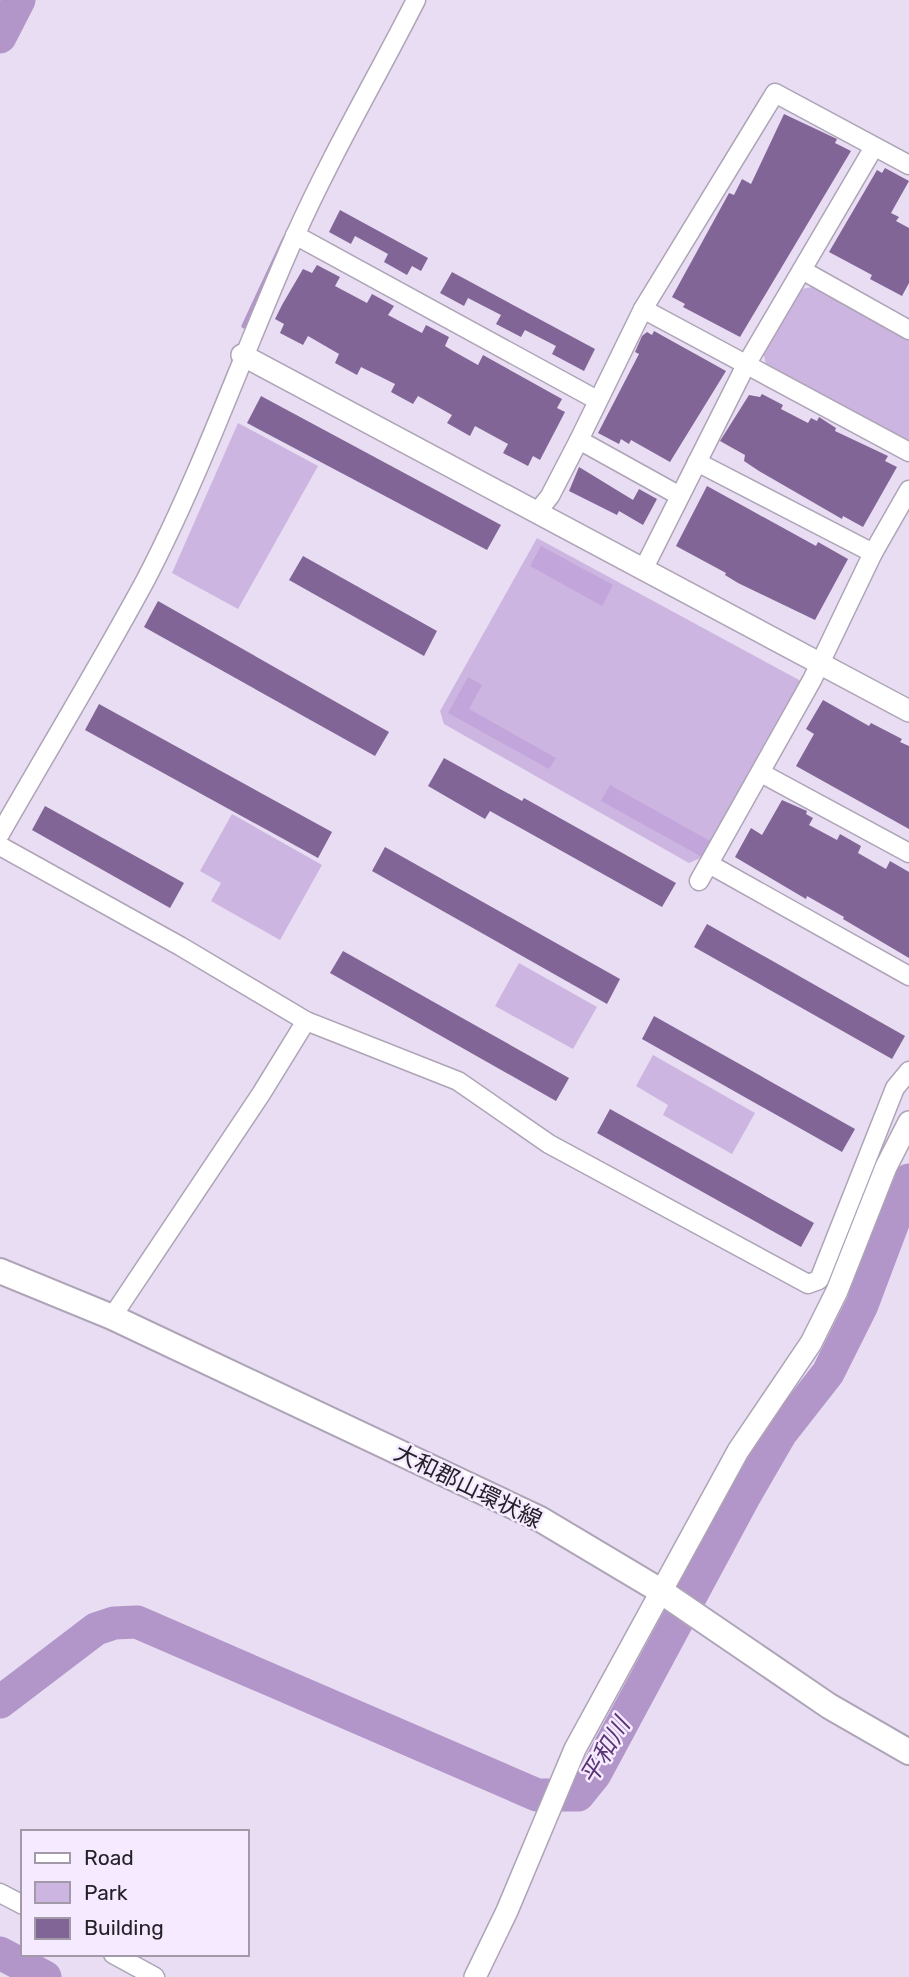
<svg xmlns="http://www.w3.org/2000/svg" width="909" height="1977" font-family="Rubik,'Noto Sans JP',sans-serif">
	<rect width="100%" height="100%" fill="#e8ddf2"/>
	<g fill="#cdb5e1">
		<path d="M813,287L909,337V441L766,364L763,352L801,289Z"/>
		<path d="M238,423L318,466L238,609L172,573Z"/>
		<path d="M537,538L801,681L703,857L689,863L444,724L440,711Z"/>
		<path d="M232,814L322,865L280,940L211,901L221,883L200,871Z"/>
		<path d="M519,963L597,1007L573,1049L495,1006Z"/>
		<path d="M653,1055L755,1113L732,1154L663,1115L668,1105L636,1086Z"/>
	</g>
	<g fill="#c2a5da">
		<path d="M541,546L613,585L602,606L530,566Z"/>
		<path d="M468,677L482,685L469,709L556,758L549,769L448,713Z"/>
		<path d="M610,785L710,841L702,857L601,801Z"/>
	</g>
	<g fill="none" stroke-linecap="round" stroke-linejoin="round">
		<path stroke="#b295c9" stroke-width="5" d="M244,326L285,238"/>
		<g stroke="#b295c9" stroke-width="33">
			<path d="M0,37L19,0"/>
			<path d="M0,1702L96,1629L114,1623L137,1622L537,1795H578L595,1774L744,1497L781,1433L828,1373L862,1305L909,1180"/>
			<path d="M0,1953L45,1977"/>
		</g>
	</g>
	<g fill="#806596">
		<path d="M784,114L837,139L835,143L851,151L740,337L683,307L685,304L672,297L729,193L734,195L742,179L751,184Z"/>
		<path d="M885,168L909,181L891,213L899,217L896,221L909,228V283L902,296L870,279L872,275L829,252L877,170L882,173Z"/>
		<path d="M340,210L428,258L421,271L412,266L407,275L384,262L388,254L355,236L351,244L329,232Z"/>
		<path d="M317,265L340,277L335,286L367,303L372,294L394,306L388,315L422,333L426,325L449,337L445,346L453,351L478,365L483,355L562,399L557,408L565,412L540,460L533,456L528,466L503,453L508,444L475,426L470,436L447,423L452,415L418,396L413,404L391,392L395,384L361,367L357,375L335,363L339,354L308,336L303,345L280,333L284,324L275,319L282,305L303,269L312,273Z"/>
		<path d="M452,272L595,349L584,371L552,354L556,346L525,330L521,337L496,324L501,315L468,298L464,306L440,293Z"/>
		<path d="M654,331L726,371L670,462L631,440L629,444L621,439L619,444L598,433L639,354L635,352L642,336L647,332L652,335Z"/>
		<path d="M762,394L783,405L781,409L808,423L811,418L817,421L819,417L836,428L835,431L888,456L885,461L897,467L863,527L843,516L842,519L759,471L744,461L745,455L720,441L749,395L760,397Z"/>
		<path d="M261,396L501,525L487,550L247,423Z"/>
		<path d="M579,467L633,500L639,489L657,499L643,525L619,511L617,515L569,491Z"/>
		<path d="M707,486L816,546L818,542L848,559L815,620L738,583L725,575L726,573L676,546Z"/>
		<path d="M303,556L437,631L424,656L289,580Z"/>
		<path d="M158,601L389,732L375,756L144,627Z"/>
		<path d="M823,700L869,726L871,723L902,739L900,742L909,746V829L796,766L814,734L806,729Z"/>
		<path d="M99,704L332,832L318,858L85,730Z"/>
		<path d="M444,758L522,801L524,798L676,883L662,907L490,811L485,819L428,786Z"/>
		<path d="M782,800L807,811L806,814L813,818L809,825L837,840L840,834L861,846L858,853L886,869L890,861L909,872V958L843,919L844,917L807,896L806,899L735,857L751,828L762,835Z"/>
		<path d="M45,806L184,883L170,908L32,830Z"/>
		<path d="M385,847L620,979L607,1004L372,871Z"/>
		<path d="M707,924L905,1036L892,1059L694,947Z"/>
		<path d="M343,951L569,1078L556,1101L330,973Z"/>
		<path d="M654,1016L855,1129L842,1152L642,1039Z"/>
		<path d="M610,1109L814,1223L801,1247L597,1133Z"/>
	</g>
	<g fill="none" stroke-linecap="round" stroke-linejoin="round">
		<g stroke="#aea4b7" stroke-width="21">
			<g id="minor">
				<path d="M295,235L597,400"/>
				<path d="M802,270L909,330"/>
				<path d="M643,309L909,452"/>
				<path d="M579,440L680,496"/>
				<path d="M697,462L873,553"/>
				<path d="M538,511L550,496L579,440L643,309L775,93L909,165"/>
				<path d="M644,568L746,365L874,147"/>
				<path d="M761,773L909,853"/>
				<path d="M0,834C48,750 99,666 145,581C203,470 244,350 295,236C331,155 376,79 416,0"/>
				<path d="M0,846L180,946L306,1021L458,1081L549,1144L808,1284L819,1280L895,1088L909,1071"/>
				<path d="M709,864L909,976"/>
				<path d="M699,881L812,680L873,553L909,490"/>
				<path d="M112,1317L261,1094L306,1021"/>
				<path d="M0,1893L23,1905"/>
				<path d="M113,1954L155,1977"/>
			</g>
		</g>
		<g stroke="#aea4b7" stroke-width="24">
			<g id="tertiary">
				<path d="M242,355L909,711"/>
				<path d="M475,1977L507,1911L575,1749L738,1451L811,1343L837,1291L886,1167L909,1122"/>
			</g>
		</g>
		<g stroke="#aea4b7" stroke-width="28">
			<path id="secondary" d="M0,1271L112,1317L540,1519L659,1590L829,1706L909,1752"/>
		</g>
		<use href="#minor" stroke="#fff" stroke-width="18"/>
		<use href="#tertiary" stroke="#fff" stroke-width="21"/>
		<use href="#secondary" stroke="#fff" stroke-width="24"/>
	</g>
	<g text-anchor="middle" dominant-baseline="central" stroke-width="5" stroke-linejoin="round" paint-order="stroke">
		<g font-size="23" fill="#252128" stroke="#f5eaff">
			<text transform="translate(468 1486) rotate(26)">大和郡山環状線</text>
		</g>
		<g font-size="24" font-style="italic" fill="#5a3474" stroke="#f5eaff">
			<text transform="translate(605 1751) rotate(-59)">平和川</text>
		</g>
	</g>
	<rect x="21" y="1830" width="228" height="126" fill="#f5eaff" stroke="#a29aa9" stroke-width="2"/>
	<rect x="35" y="1853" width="35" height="10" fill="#ffffff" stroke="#a29aa9" stroke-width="2"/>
	<text x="84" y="1865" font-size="21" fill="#252128">Road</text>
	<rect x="35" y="1882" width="35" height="21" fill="#cdb5e1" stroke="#a29aa9" stroke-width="2"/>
	<text x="84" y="1900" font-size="21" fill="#252128">Park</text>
	<rect x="35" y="1918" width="35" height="21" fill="#806596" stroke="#a29aa9" stroke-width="2"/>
	<text x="84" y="1935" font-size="21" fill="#252128">Building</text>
</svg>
